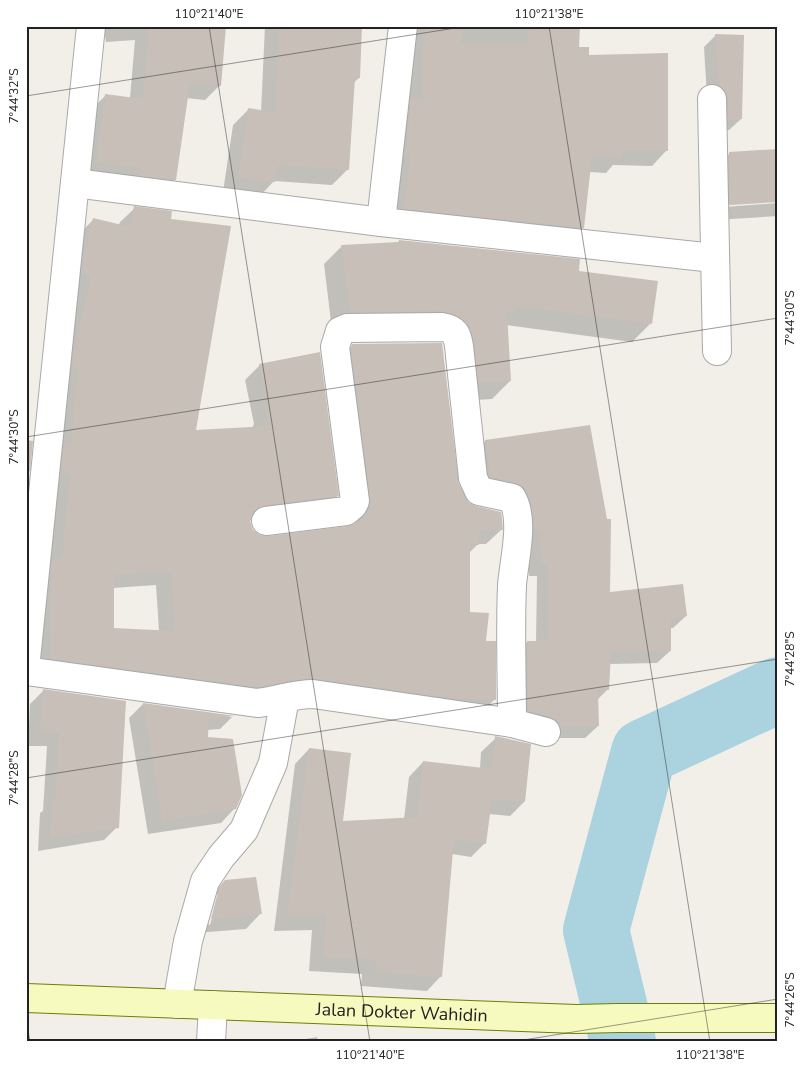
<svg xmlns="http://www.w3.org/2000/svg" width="804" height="1068" font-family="'Nunito Sans',sans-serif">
	<rect width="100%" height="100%" fill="#f2efe9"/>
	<g fill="#0003" fill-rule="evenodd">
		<path d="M104,26H225L220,85L205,100L186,98L175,180L160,194L81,176L91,110L106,95L130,98L135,40L106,42Z"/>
		<path d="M265,26H361L359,78L353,83L348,169L332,185L274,181L259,197L223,192L233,125L248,110L261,112Z"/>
		<path d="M413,26H579L577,48L588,56L666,151L652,166L613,165L606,173L589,172L583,228L568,243L389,223L397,115L408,104L409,62Z"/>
		<path d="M716,35L741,119L729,130L717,131L707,97L704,47Z"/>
		<path d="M729,154L778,201L723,205L724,207L778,203V216L715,220L714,169Z"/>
		<path d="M135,208L169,220L195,431L252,428L254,424L245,380L260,365L337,496L323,510L250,520L252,531L260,537L268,538L348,528L355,524L356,515L338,360L353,345L458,485L468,504L501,530L486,544H478L469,553V613L485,642L495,699L480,714L37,673L79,234L94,219L119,225L120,222ZM156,585L159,631L113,629V588Z"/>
		<path d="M399,241L578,272L650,324L632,342L507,325L510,381L492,399L461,401L448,340L332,330L324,264L342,246L397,243Z"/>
		<path d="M589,426L609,593L686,616L673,628H670V651L657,663L609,664L608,689L597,700L598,726L585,738H548L516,723L515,655L527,642H536L537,576H529L528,542L519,517L478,489L473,453L485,441Z"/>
		<path d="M44,690L117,827L104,840L38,851L40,813L43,811L47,746H28L30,704Z"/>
		<path d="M143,704L232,717L220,729L207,730V738L235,808L221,823L148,834L129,718Z"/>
		<path d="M496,738L524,802L510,816L489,814L485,843L471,857L452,854L441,976L427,991L361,986L362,974L309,971L312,930L274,931L295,764L309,749L341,822L404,819L409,777L423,762L480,769L481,752Z"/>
		<path d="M225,881L261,913L246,929L196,933L210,896ZM216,894H219L210,925L208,924Z"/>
		<path d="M317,1037L318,1042H289Z"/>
		<path d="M161,1040V1042H106Z"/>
	</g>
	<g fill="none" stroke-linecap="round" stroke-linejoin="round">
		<path stroke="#aad3df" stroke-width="66" d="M623,1042L596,930L644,752L778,690"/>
	</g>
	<g fill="#c7bfb8" fill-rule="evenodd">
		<path d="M149,26H226L221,86L190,83L176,180L140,176L142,168L96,162L105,94L143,99Z"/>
		<path d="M279,26H362L360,78H355L349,170L278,165L275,182L238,177L248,108L275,112Z"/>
		<path d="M426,26H463L461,43L527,45L529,26H580L579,47H589V55L668,53V151H622V158L592,156L584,228L403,209L411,154H406L411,99L423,100V48Z"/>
		<path d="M715,34L744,35L742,119L728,120V98L725,91L719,85Z"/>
		<path d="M778,149V202L730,205L729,152Z"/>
		<path d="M134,206L172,211L171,219L231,226L196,430L269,426L266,410L268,409L259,364L320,352L339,496L264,506L257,508L252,514L250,522L253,530L260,535L268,536L348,526L356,523L363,517L369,508L370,499L351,348L352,344L442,343L459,484L469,503L476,506L501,512L502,519L503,530H479V545H470V612L489,613L486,641H496V700L458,699L312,678L257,687L51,659L50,579L52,559H62L70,475L61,474L64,444H71L78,368L72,366L73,358L91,276L81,273L83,259L93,218L130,227ZM171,571L175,631L114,628V575Z"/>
		<path d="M399,240L580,259L579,271L658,281L652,324L516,306V313H507L511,381L479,383L472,334L468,324L458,316L442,311L350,312L341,245L399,242Z"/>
		<path d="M590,425L607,519H611L610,592L683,584L687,616L671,618V651L611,652L609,690L598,689L599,726H560L557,721L550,717L528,711L527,641H548V564H541L540,530H534L531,504L522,486L515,483L490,477L485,440Z"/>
		<path d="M26,440L33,441L30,471L26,470Z"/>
		<path d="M43,689L126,701L119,828L50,838L53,799H55L59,733H40Z"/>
		<path d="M143,703L235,716L209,718L208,737L233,739L242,795L236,809L162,821Z"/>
		<path d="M495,736L531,744L525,802L492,799L486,844L454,839L442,977L375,972L376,960L323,957L326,916L287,917L309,748L351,753L343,821L417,817L423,761L492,769Z"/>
		<path d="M256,877L262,914L211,919L219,888L225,880Z"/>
	</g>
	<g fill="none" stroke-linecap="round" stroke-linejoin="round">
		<g stroke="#a9a9a9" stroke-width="30">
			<g id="minor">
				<path d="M712,99L717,351"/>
				<path d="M75,183L381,222L714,258"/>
				<path d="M381,222L403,26"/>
				<path d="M266,521L346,511L353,505L355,501L335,347L340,331L347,328L442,327C455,329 457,334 459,346L473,478L479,491L512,498C525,520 514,560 512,585C510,631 512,677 512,723"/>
				<path d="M26,659L91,26"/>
				<path d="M26,671L257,703C276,701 294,694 313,694L512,723L546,732"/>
				<path d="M177,1004L188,941L205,881L221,857L244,830L273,763L285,698"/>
				<path d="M211,1042L213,1005"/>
			</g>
		</g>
		<g stroke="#707d05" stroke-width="30">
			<g id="secondary">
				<path id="s1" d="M26,998L576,1019L618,1018H778"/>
			</g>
		</g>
		<use href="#minor" stroke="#fff" stroke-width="28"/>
		<use href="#secondary" stroke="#f7fabf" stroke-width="28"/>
	</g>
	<path fill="none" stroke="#222" stroke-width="1" stroke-opacity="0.45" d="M209,26L370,1042M549,26L710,1042M26,96L468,26M26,437L778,318M26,778L778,659M26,1018L30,1042M511,1042L778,999"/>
	<g text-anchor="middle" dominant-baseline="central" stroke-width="4" stroke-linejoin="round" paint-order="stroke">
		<g font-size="18" fill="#222" stroke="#fff">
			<text stroke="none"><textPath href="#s1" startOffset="376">Jalan Dokter Wahidin</textPath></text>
		</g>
	</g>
	<rect width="804" height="1068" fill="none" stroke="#ffffff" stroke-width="55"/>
	<rect x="28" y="28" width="748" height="1012" fill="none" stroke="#222" stroke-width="2"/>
	<g font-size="12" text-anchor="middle" fill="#222">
		<text x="209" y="18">110°21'40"E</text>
		<text x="549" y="18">110°21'38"E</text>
		<text transform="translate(14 96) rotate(-90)" y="4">7°44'32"S</text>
		<text transform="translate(790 318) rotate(-90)" y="4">7°44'30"S</text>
		<text transform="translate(14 437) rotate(-90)" y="4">7°44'30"S</text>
		<text transform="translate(790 659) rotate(-90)" y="4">7°44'28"S</text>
		<text transform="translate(14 778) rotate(-90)" y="4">7°44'28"S</text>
		<text transform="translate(790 1000) rotate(-90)" y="4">7°44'26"S</text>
		<text x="370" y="1059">110°21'40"E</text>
		<text x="710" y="1059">110°21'38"E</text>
	</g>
</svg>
